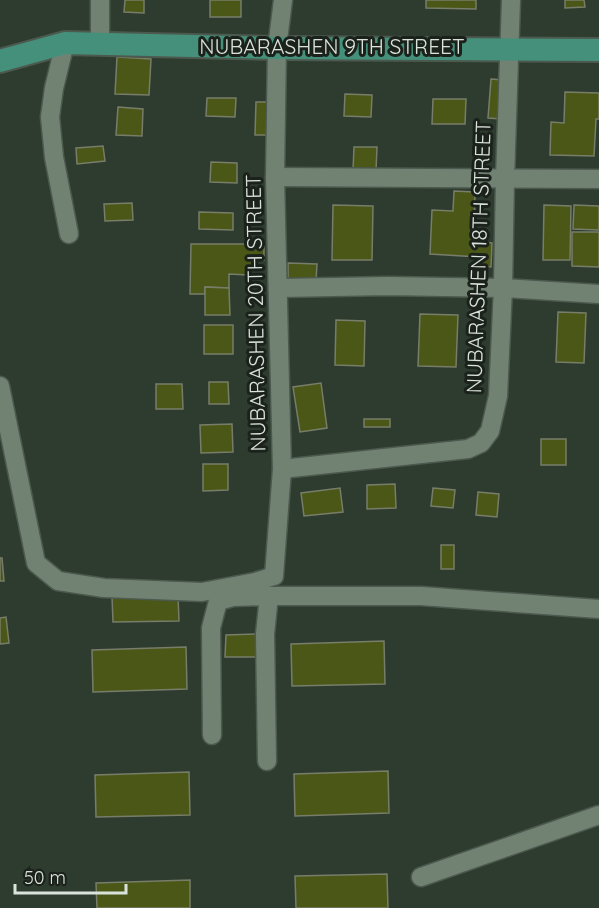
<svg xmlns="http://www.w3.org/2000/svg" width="599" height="908" font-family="Quicksand,sans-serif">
<rect width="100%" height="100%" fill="#2e3c2f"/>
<g fill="#4b5717" stroke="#777d69" stroke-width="1.5">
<path d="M125 0H144V13L124 12Z"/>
<rect x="210" y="0" width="31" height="17"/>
<path d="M426 0H476V9L426 8Z"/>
<path d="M565 0H584L585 7 565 8Z"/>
<path d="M117 57 151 59 149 95 115 94Z"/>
<path d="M491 79 503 80 501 119 488 118Z"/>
<path d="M565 92 599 93V119H596L594 156 550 155 551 122 564 123Z"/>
<path d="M345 94 372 95 371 117 344 116Z"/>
<path d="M207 98H236L235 117 206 116Z"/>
<path d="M433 99H466L465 124H432Z"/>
<path d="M256 102H269L268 135H255Z"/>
<path d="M118 107 143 109 142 136 116 135Z"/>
<path d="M103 146 105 161 77 164 76 148Z"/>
<path d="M354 147H377L376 171 353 170Z"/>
<path d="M211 162 237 163V183L210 182Z"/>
<path d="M454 191 475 192 474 235H481V242L492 243 491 267 484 266 479 257 430 254 432 210 453 211Z"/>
<path d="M132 203 133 220 105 221 104 204Z"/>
<path d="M333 205 373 206 372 260H332Z"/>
<path d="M544 205 571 206 570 260H543Z"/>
<path d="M574 205 599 206V230L573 229Z"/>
<path d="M199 212 233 213V230L199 229Z"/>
<path d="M572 232H599V267L572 266Z"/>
<path d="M191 244H264V260H253L248 275 229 274V288L205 287V294H190Z"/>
<path d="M288 263 317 264 316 281 288 280Z"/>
<path d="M205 287 229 288 230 315H205Z"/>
<path d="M558 312 586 313 584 363 556 362Z"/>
<path d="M420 314 458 315 456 367 418 366Z"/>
<path d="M336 320 365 321 364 366 335 365Z"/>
<rect x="204" y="325" width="29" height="29"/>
<path d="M209 382H228L229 404H209Z"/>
<path d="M321 383 327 428 300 432 293 387Z"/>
<path d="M156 384H182L183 409H156Z"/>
<rect x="364" y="419" width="26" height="8"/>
<path d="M232 424 233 452 201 453 200 425Z"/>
<rect x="541" y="439" width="25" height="26"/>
<path d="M203 464H228V490L203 491Z"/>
<path d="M395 484 396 508 367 509V485Z"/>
<path d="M340 488 343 512 304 516 301 493Z"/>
<path d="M433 488 455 490 453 508 431 506Z"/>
<path d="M478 492 499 494 497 517 476 515Z"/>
<rect x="441" y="545" width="13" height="24"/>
<path d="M0 558H2L4 581H0Z"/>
<path d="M178 595 179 621 113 622 112 597Z"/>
<path d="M6 617 9 643 0 644V618Z"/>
<path d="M258 634V657H225L226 635Z"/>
<path d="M384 641 385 684 292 686 291 644Z"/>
<path d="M186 647 187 689 93 692 92 650Z"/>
<path d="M388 771 389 813 295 816 294 774Z"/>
<path d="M189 772 190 815 96 817 95 775Z"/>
<path d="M387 874 388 908H296L295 876Z"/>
<path d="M190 880V908H97L96 883Z"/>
</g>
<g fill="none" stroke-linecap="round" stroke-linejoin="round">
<defs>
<g id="minor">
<path d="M65 43 54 88 50 117 54 157 69 234"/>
<path d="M100 44V0"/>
<path d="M275 177 599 179"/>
<path d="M278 288 388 286 503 288 599 294"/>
<path d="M0 386 36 563 58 581 104 588 202 592 255 582 274 576 282 469 275 177 277 48 283 0"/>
<path d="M282 469 468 449 481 443 490 431 498 396 503 288 505 179 511 0"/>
<path d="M212 735 211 628 218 601 233 597 269 596H421L599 609"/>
<path d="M267 761 265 634 269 596"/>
<path d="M421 877 599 815"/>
</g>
<path id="major" d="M0 61 65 43 277 48 599 50"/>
</defs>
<use href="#minor" stroke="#4c594e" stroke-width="21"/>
<use href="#major" stroke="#4c594e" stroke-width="26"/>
<use href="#minor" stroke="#718273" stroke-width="18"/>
<use href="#major" stroke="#45907b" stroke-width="22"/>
</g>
<g text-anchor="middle" stroke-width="6" stroke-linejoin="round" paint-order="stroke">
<g font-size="21" fill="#dae3db" stroke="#1b211b">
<text x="332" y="54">NUBARASHEN 9TH STREET</text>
<text transform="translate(479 257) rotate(-88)" y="7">NUBARASHEN 18TH STREET</text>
<text transform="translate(256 313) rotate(-91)" y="7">NUBARASHEN 20TH STREET</text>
</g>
</g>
<path d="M15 884v9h111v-9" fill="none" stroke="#dae3db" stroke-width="3"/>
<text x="24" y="884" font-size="18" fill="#dae3db" stroke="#1b211b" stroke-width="4.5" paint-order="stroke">50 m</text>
</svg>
